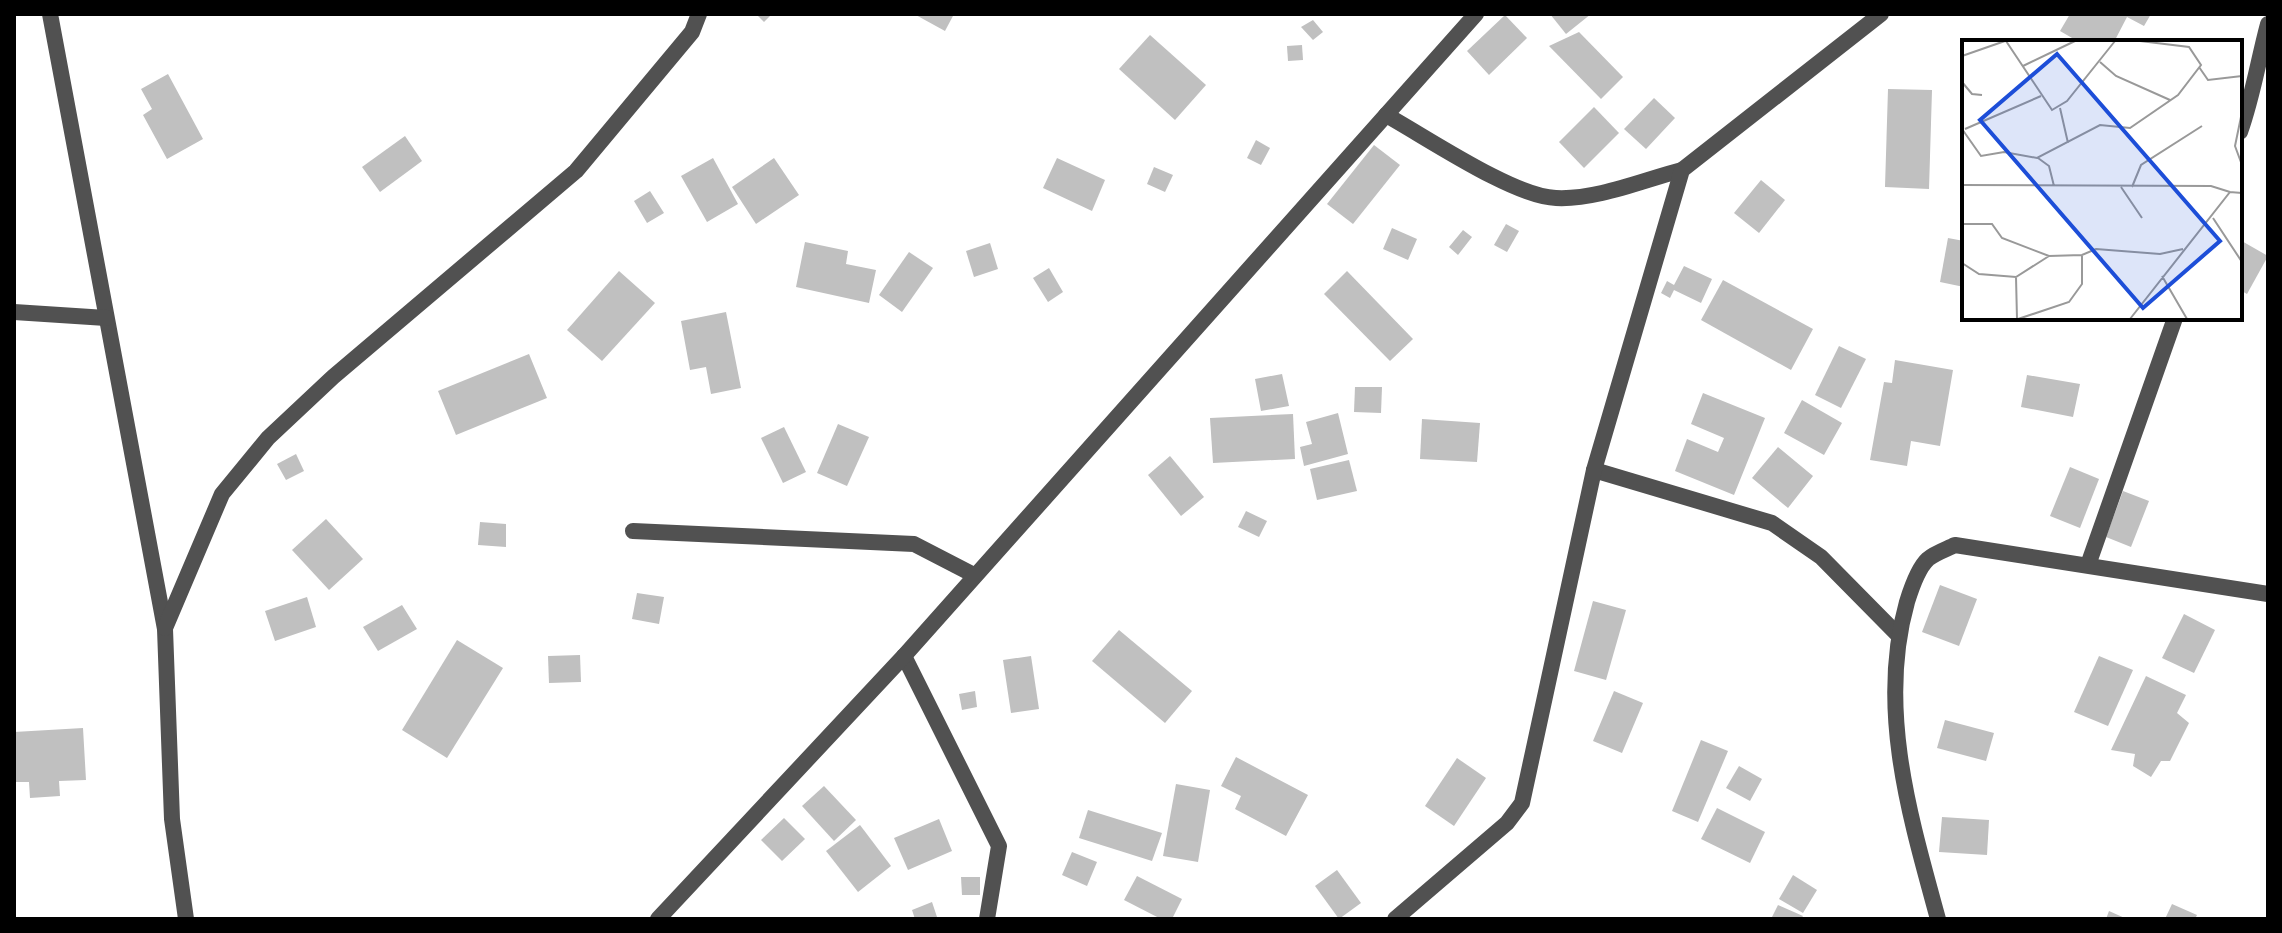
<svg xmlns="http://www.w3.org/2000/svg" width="2282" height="933" font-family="'Space Grotesk',sans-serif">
<rect width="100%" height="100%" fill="#fff"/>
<g fill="#c0c0c0">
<path d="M756 14H772L764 22Z"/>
<path d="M914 14H954L945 31Z"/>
<path d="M1550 14H1591L1566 34Z"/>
<path d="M2070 14H2151L2144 26 2127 17 2114 42H2079L2060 31Z"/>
<path d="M1505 15 1527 38 1489 75 1467 51Z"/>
<path d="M1313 20 1323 32 1313 40 1301 27Z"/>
<path d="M1579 32 1623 77 1601 99 1549 46Z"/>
<path d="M1150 35 1206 85 1175 120 1119 69Z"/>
<path d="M1302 45 1303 60 1288 61 1287 46Z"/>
<path d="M168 74 203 139 167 159 143 115 152 109 141 89Z"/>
<path d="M1888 89 1932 90 1929 189 1885 187Z"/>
<path d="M1654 98 1675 118 1646 149 1624 129Z"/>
<path d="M1594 107 1619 133 1584 168 1559 142Z"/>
<path d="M405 136 422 161 380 192 362 167Z"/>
<path d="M1256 140 1270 148 1261 165 1247 158Z"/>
<path d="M1374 145 1400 165 1353 224 1327 204Z"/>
<path d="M713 158 738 204 707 222 681 176Z"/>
<path d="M774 158 799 195 756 224 732 187Z"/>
<path d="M1057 158 1105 180 1092 211 1043 188Z"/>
<path d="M1154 167 1173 175 1165 192 1147 184Z"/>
<path d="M1761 180 1785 200 1759 233 1734 213Z"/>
<path d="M650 191 664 213 647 223 634 201Z"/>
<path d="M1506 224 1519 231 1507 252 1494 245Z"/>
<path d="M1392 228 1417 239 1408 260 1383 249Z"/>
<path d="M1463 230 1472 237 1458 255 1449 247Z"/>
<path d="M1948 238 1964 241V287L1940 282Z"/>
<path d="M2240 240 2268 256 2247 294 2240 290Z"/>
<path d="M805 242 848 251 846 264 876 270 869 303 796 287Z"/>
<path d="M990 243 998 269 974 277 966 251Z"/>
<path d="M909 252 933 268 902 312 879 295Z"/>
<path d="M1684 266 1712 279 1701 303 1674 290 1670 298 1661 293 1667 281 1674 285Z"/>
<path d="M1049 268 1063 292 1048 302 1033 278Z"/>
<path d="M619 271 655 303 602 361 567 330Z"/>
<path d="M1347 271 1413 339 1390 361 1324 294Z"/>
<path d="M1723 280 1813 329 1791 370 1701 320Z"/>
<path d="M726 312 741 388 711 394 706 367 690 370 681 321Z"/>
<path d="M1839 346 1866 359 1841 408 1815 395Z"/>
<path d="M529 354 547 398 456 435 438 391Z"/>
<path d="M1895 360 1953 370 1940 446 1911 441 1907 466 1870 460 1884 382 1892 383Z"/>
<path d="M1282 374 1289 406 1261 411 1255 379Z"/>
<path d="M2027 375 2080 384 2073 417 2021 407Z"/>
<path d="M1355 387H1382L1381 413 1354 412Z"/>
<path d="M1703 393 1765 418 1734 495 1675 471 1687 439 1718 452 1724 438 1691 424Z"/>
<path d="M1802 400 1842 423 1824 455 1784 433Z"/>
<path d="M1338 413 1348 454 1304 466 1300 447 1312 444 1306 422Z"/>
<path d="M1293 414 1295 459 1213 463 1210 418Z"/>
<path d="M1422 419 1480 423 1477 462 1420 459Z"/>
<path d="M838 424 869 437 847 486 817 473Z"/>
<path d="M784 427 806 472 783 483 761 438Z"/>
<path d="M1778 447 1813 476 1788 508 1752 478Z"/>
<path d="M296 454 304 471 286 480 277 464Z"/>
<path d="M1170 456 1204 497 1181 516 1148 475Z"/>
<path d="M1349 460 1357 491 1317 500 1310 469Z"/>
<path d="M2070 467 2099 479 2080 528 2050 516Z"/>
<path d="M2123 491 2149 501 2131 547 2106 537Z"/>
<path d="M1246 511 1267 521 1259 537 1238 527Z"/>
<path d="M326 519 363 559 329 590 292 550Z"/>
<path d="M480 522 506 524V547L478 545Z"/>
<path d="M1940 585 1977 599 1959 646 1922 632Z"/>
<path d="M637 593 664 597 659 624 632 619Z"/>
<path d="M307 597 316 627 275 641 265 611Z"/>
<path d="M1593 601 1626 610 1606 680 1574 671Z"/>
<path d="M402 605 417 629 378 651 363 627Z"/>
<path d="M2184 614 2215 630 2194 673 2162 658Z"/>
<path d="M1119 630 1192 691 1165 723 1092 661Z"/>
<path d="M457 640 503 668 447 758 402 730Z"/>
<path d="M580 655 581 682 549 683 548 656Z"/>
<path d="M1031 656 1039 709 1011 713 1003 660Z"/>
<path d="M2099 656 2133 670 2108 726 2074 712Z"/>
<path d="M2146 676 2186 695 2177 713 2189 723 2170 761H2161L2151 777 2133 766 2135 754 2111 750Z"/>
<path d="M975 691 977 707 962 710 959 694Z"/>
<path d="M1614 691 1643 703 1622 753 1593 741Z"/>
<path d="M1945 720 1994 733 1986 761 1937 748Z"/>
<path d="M83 728 86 780 59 781 60 796 30 798 29 782H14V732Z"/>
<path d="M1701 740 1728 751 1698 822 1672 811Z"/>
<path d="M1236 757 1308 795 1286 836 1235 809 1241 796 1221 786Z"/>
<path d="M1457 758 1486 778 1454 826 1425 806Z"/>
<path d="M1739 766 1762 779 1750 801 1726 788Z"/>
<path d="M1176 784 1210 790 1198 862 1163 856Z"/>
<path d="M824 786 856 820 834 841 802 806Z"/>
<path d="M1717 808 1765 832 1750 863 1701 839Z"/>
<path d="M1088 810 1162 833 1152 861 1079 838Z"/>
<path d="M1942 817 1989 820 1987 855 1939 852Z"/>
<path d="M784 818 805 839 782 861 761 840Z"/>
<path d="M939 819 952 851 908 870 894 838Z"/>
<path d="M860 825 891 866 858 892 826 851Z"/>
<path d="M1072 852 1097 862 1087 886 1062 875Z"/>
<path d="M1337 870 1361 903 1339 919 1315 886Z"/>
<path d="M1793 875 1817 890 1803 913 1779 899Z"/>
<path d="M1137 876 1182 899 1172 919H1161L1124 900Z"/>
<path d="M961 877H980V895H962Z"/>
<path d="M932 902 937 917 915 919 912 910Z"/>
<path d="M2172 904 2197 915 2195 919H2165Z"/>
<path d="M1778 905 1803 916 1801 919H1771Z"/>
<path d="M2109 911 2127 919H2106Z"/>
</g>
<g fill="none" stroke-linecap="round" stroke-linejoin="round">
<g stroke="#515151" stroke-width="16">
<path d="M50 14 165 629 172 819 186 919"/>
<path d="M1386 115C1426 137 1514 197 1556 198 1597 200 1643 180 1682 170"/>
<path d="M2240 132C2253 96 2258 61 2268 24"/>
<path d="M14 312 106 318"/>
<path d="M1594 470 1772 523 1821 557 1898 635"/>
<path d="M633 531 914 544 974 575"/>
<path d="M2088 565 2175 318"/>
<path d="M165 628 222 494 268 438 333 377 576 171 692 32 699 14"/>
<path d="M904 656 999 846 987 919"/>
<path d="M658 919 904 656 1476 14"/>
<path d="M1395 919 1507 823 1522 803 1594 470 1682 170 1881 14"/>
<path d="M1938 919C1910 817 1877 708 1907 602 1911 589 1918 568 1928 559 1935 553 1947 549 1955 545L2268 594"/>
</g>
</g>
<g transform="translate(1962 40)">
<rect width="280" height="280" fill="#fff"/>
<path fill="none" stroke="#999" stroke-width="2" d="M44 1 90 70 105 61 153 1M0 16 43 1M138 22 154 36 208 60M61 26 113 1M237 27 246 40 280 36M0 42 10 54 20 55M98 68 106 103M280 72 273 106 280 125M0 89 19 116 42 112 75 118 138 85 168 88 216 55 239 25 227 7 178 1M3 89 79 56M76 118 87 126 92 146M0 145 249 146 268 152M159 147 180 178M170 147 179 125 240 86M251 178 280 222M0 184H30L40 198 87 216 120 215 134 209 198 214 221 209M0 223 17 234 54 237 87 216M200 236 225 279M54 237 55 279M56 279 107 262 120 244V215M168 279 268 152 280 153"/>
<path fill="#1d4ed8" fill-opacity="0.15" stroke="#1d4ed8" stroke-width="4" d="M95 14 258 201 181 268 18 80Z"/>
<rect width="280" height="280" fill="none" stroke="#000" stroke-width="4"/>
</g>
<rect width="2282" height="933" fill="none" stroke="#000000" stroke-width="32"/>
</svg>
